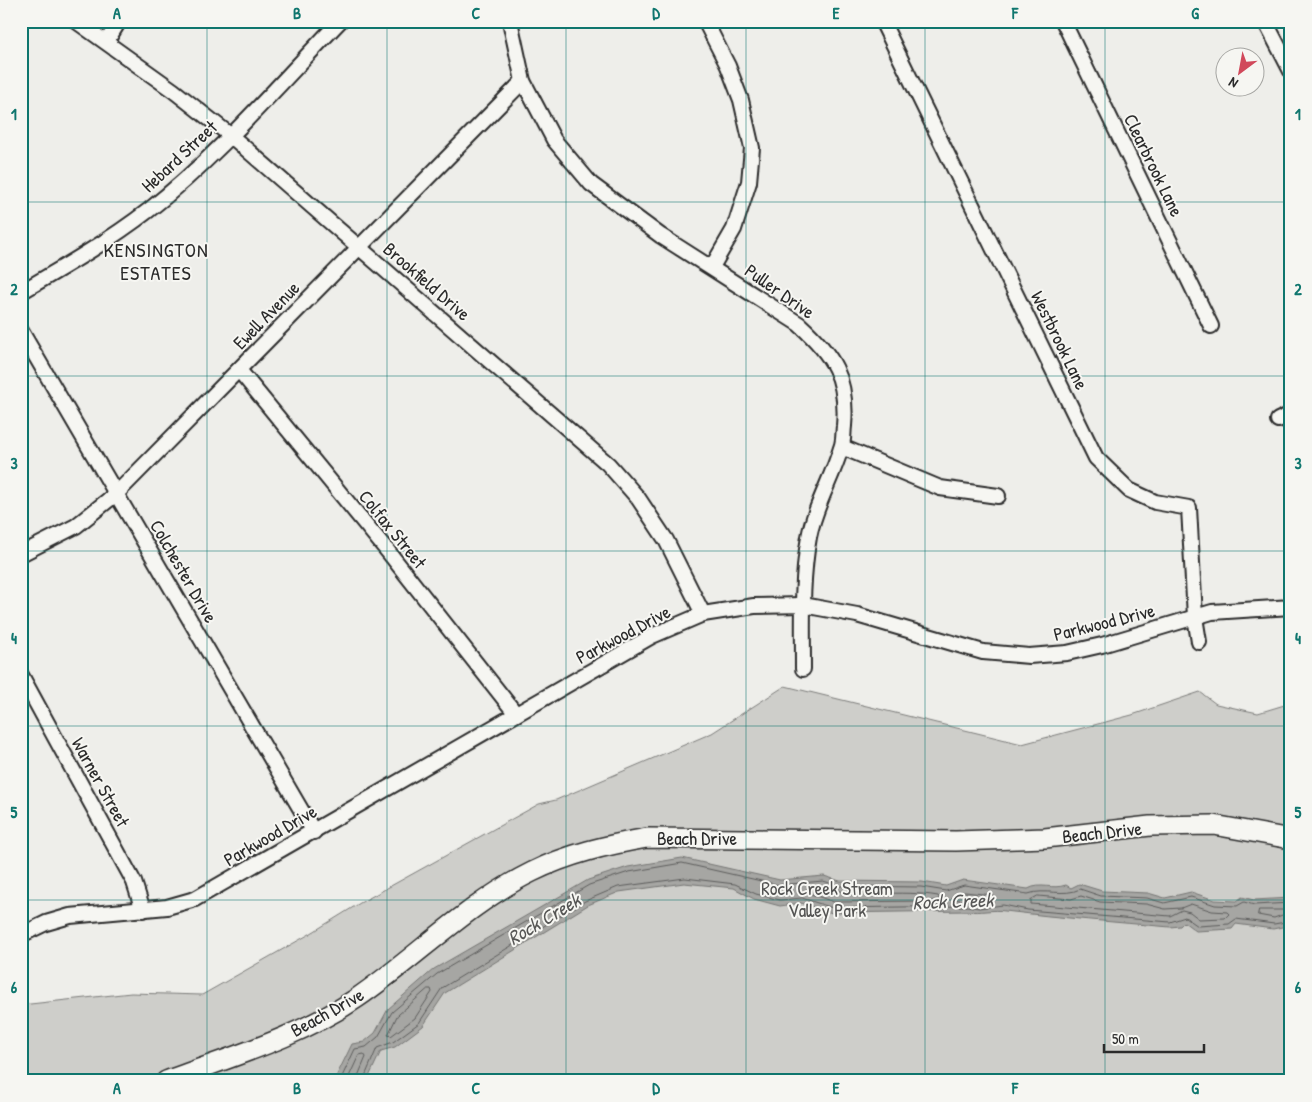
<svg xmlns="http://www.w3.org/2000/svg" width="1312" height="1102" font-family="'Patrick Hand',sans-serif">
<rect width="100%" height="100%" fill="#eeeeea"/>
<filter id="ink" filterUnits="userSpaceOnUse"><feTurbulence type="fractalNoise" baseFrequency=".02" numOctaves="2"/><feDisplacementMap in="SourceGraphic" scale="10" xChannelSelector="R" yChannelSelector="G"/><feConvolveMatrix kernelMatrix="1 2 1 2 8 2 1 2 1" color-interpolation-filters="sRGB"/></filter>
<g filter="url(#ink)">
<path fill="#cececa" stroke="#7c7c7a" d="M785 686 1022 744 1132 715 1200 692 1216 704 1258 713 1291 703V1081H21V1005L131 993 202 995 308 935 360 903 539 804 556 800 712 733Z"/>
<path fill="#a6a6a3" stroke="#757573" d="M682 858 780 880 824 876 840 881 922 882 946 886 963 880 1028 889C1041 882 1052 890 1066 885L1071 888 1079 884 1102 891 1148 893 1165 898 1191 892 1215 900 1237 901 1242 897 1254 900 1291 898V925L1273 929 1236 924 1232 929 1196 931 1184 922 1180 926 1170 927C1115 922 1060 918 1005 911 992 909 980 913 967 911L832 913 801 903 780 906 754 899 734 888 684 883 619 892 588 905 445 993 423 1026 395 1047 381 1051 367 1081H334L352 1044 364 1042 375 1033 388 1009 434 969 588 880 628 867Z"/>
<g fill="none" stroke-linecap="round" stroke-linejoin="round">
<g stroke="#5c5c5b" stroke-width="1">
<path d="M823 887C859 899 900 889 938 896L940 899 932 901 834 902 805 892 807 889Z"/>
<path d="M965 892 992 895 994 898 979 902 952 899 953 896Z"/>
<path d="M1038 896 1071 899 1081 896 1100 902 1146 904 1165 909 1181 908 1191 904 1212 911 1227 912 1229 914 1225 918 1199 919 1190 912 1182 910 1170 916 1031 904V900Z"/>
<path d="M1259 910H1285L1288 913 1274 918 1258 915Z"/>
<path d="M428 989H431L432 992 415 1018 391 1036 388 1035 397 1016Z"/>
<path d="M340 1081 355 1049 366 1047 378 1037 392 1012 437 974 589 885 629 872 682 863 779 885 823 881 840 886 921 887 946 891 964 885 1028 894C1045 888 1064 897 1080 889L1101 896 1147 898 1164 903 1191 897 1215 905 1237 906 1244 902 1254 905 1291 903"/>
<path d="M347 1081 359 1055 364 1054 366 1057 356 1081"/>
<path d="M363 1081 377 1048 393 1042 419 1023 442 988 585 901 618 887 685 878 735 884 756 894 780 900 802 898 833 908 967 906 979 908 1003 905 1028 910 1170 922 1185 917 1198 926 1229 924 1236 919 1274 924 1291 921"/>
</g>
<defs>
<g id="street">
<path d="M76 21 174 91 230 135 608 464 638 498 666 540 703 614"/>
<path d="M510 21 523 81 554 140 591 184 661 236 799 324C833 355 848 378 844 426 843 433 844 441 841 448 832 479 815 505 809 537 801 581 803 625 803 669"/>
<path d="M705 21 728 66 741 100 752 148 749 182 734 229 712 267"/>
<path d="M882 21 1096 458 1129 490 1155 502 1189 508 1195 617 1199 642"/>
<path d="M1063 21 1211 326"/>
<path d="M1265 21 1291 71"/>
<path d="M107 41 119 21"/>
<path d="M21 292C64 267 109 241 149 210 219 155 278 85 340 21"/>
<path d="M21 331 314 832"/>
<path d="M239 370 390 554 516 714"/>
<path d="M1278 420 1291 414"/>
<path d="M842 447 940 488 998 496"/>
<path d="M21 554 76 526 117 493 523 81"/>
<path d="M21 675 134 882 143 910"/>
<path d="M21 935 46 923 70 916 167 907 195 899 652 636 703 614 754 606 803 605 857 615 983 652 1029 656 1067 653 1102 645 1212 612 1291 607"/>
</g>
<path id="secondary" d="M166 1081C230 1057 300 1037 357 998 416 958 467 904 532 872 568 854 607 845 647 838L956 841 1045 838 1150 826 1214 825 1291 839"/>
</defs>
<use href="#street" stroke="#2b2b2b" stroke-width="18"/>
<use href="#secondary" stroke="#2b2b2b" stroke-width="22"/>
<use href="#street" stroke="#f6f6f2" stroke-width="14"/>
<use href="#secondary" stroke="#f6f6f2" stroke-width="19"/>
</g>
</g>
<path fill="none" stroke="#0f766e" stroke-width="1" stroke-opacity="0.55" d="M207 21V1081M387 21V1081M566 21V1081M746 21V1081M925 21V1081M1105 21V1081M21 202H1291M21 376H1291M21 551H1291M21 726H1291M21 900H1291"/>
<g text-anchor="middle" stroke-width="4" stroke-linejoin="round" paint-order="stroke">
<g font-size="19" fill="#2b2b2b" stroke="#f6f6f2">
<text transform="translate(179 156) rotate(-43)" y="7">Hebard Street</text>
<text transform="translate(1154 165) rotate(64)" y="7">Clearbrook Lane</text>
<text transform="translate(427 281) rotate(41)" y="7">Brookfield Drive</text>
<text transform="translate(780 291) rotate(35)" y="7">Puller Drive</text>
<text transform="translate(266 315) rotate(-46)" y="7">Ewell Avenue</text>
<text transform="translate(1060 340) rotate(64)" y="7">Westbrook Lane</text>
<text transform="translate(393 529) rotate(51)" y="7">Colfax Street</text>
<text transform="translate(184 571) rotate(60)" y="7">Colchester Drive</text>
<text transform="translate(1104 622) rotate(-14)" y="7">Parkwood Drive</text>
<text transform="translate(623 634) rotate(-28)" y="7">Parkwood Drive</text>
<text transform="translate(101 782) rotate(61)" y="7">Warner Street</text>
<text transform="translate(1102 832) rotate(-6)" y="7">Beach Drive</text>
<text transform="translate(270 835) rotate(-30)" y="7">Parkwood Drive</text>
<text x="697" y="845">Beach Drive</text>
<text transform="translate(327 1012) rotate(-29)" y="7">Beach Drive</text>
</g>
<g font-size="19" fill="#545453" stroke="#f6f6f2">
<text x="827" y="895">Rock Creek Stream<tspan x="827" dy="22">Valley Park</tspan></text>
</g>
<g font-size="20" letter-spacing="1" fill="#2b2b2b" stroke="#f6f6f2">
<text x="156" y="257">KENSINGTON<tspan x="156" dy="23">ESTATES</tspan></text>
</g>
<g font-size="20" font-style="italic" fill="#565655" stroke="#f6f6f2">
<text transform="translate(953 901) rotate(-2)" y="7">Rock Creek</text>
<text transform="translate(544 919) rotate(-31)" y="7">Rock Creek</text>
</g>
</g>
<rect width="1312" height="1102" fill="none" stroke="#f6f6f2" stroke-width="55"/>
<g transform="translate(1240 72) rotate(212)"><circle r="24" fill="#f6f6f2" stroke="#a5a5a2"/>
<path d="M0-4L9 19L0 12L-9 19Z" fill="#d1495b"/>
<text y="-8" font-size="14" font-weight="bold" text-anchor="middle" fill="#2b2b2b">N</text>
</g>
<path d="M1104 1044v8h100v-8" fill="none" stroke="#2b2b2b" stroke-width="2.5"/>
<text x="1112" y="1044" font-size="15" fill="#2b2b2b" stroke="#f6f6f2" stroke-width="4" paint-order="stroke">50 m</text>
<rect x="28" y="28" width="1256" height="1046" fill="none" stroke="#0f766e" stroke-width="2"/>
<g font-size="16" text-anchor="middle" font-weight="bold" fill="#0f766e">
<text x="117" y="19">A</text>
<text x="297" y="19">B</text>
<text x="476" y="19">C</text>
<text x="656" y="19">D</text>
<text x="836" y="19">E</text>
<text x="1015" y="19">F</text>
<text x="1195" y="19">G</text>
<text x="14" y="120">1</text>
<text x="1298" y="120">1</text>
<text x="14" y="295">2</text>
<text x="1298" y="295">2</text>
<text x="14" y="469">3</text>
<text x="1298" y="469">3</text>
<text x="14" y="644">4</text>
<text x="1298" y="644">4</text>
<text x="14" y="818">5</text>
<text x="1298" y="818">5</text>
<text x="14" y="993">6</text>
<text x="1298" y="993">6</text>
<text x="117" y="1094">A</text>
<text x="297" y="1094">B</text>
<text x="476" y="1094">C</text>
<text x="656" y="1094">D</text>
<text x="836" y="1094">E</text>
<text x="1015" y="1094">F</text>
<text x="1195" y="1094">G</text>
</g>
</svg>
